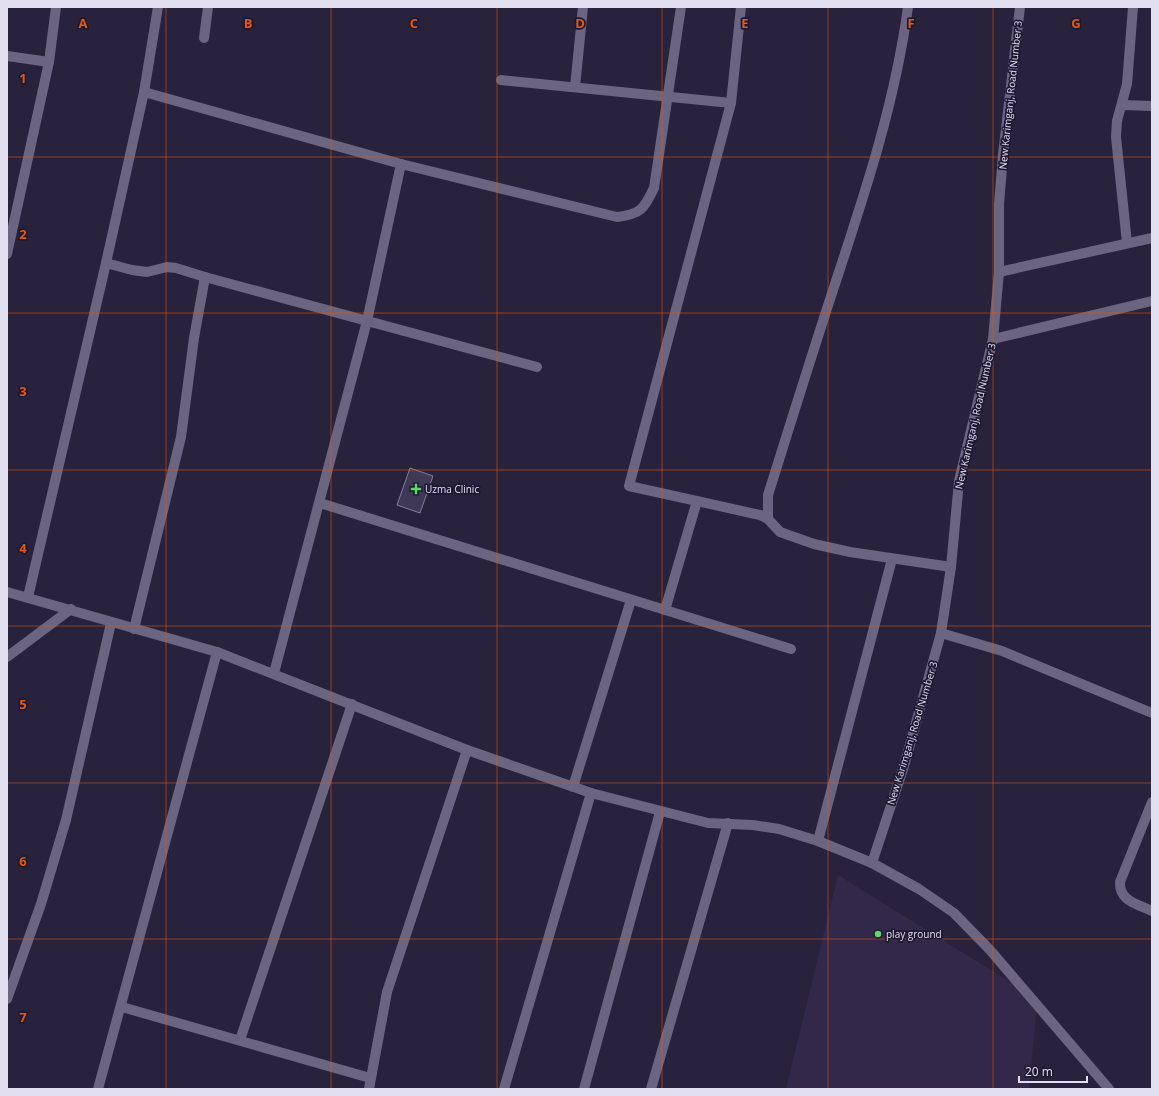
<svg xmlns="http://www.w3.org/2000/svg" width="1159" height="1096" font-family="'Open Sans',sans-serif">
<rect width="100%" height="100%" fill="#29223d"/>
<path fill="#32294a" d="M838 875 1026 992 1037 1005 1029 1089H786Z"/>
<path fill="#3f3956" stroke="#847d9e" d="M410 468 433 476 420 513 397 505Z"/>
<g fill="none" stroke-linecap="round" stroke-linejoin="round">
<g stroke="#6b6581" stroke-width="10">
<path d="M741 7 731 103 629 486 760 515 768 519"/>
<path d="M908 7C895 103 865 193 835 284 812 354 790 425 768 495V519L780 532 814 544 850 552 951 567"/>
<path d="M204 38 208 7"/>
<path d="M7 56 49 62"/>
<path d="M501 80 731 103"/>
<path d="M575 87 583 7"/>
<path d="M144 92 401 164 617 217C641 214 644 209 654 188L681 7"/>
<path d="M1122 105 1152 106"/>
<path d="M1127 243 1116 137 1117 121 1127 84 1133 7"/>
<path d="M7 254 49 62 56 7"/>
<path d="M106 263 132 270 147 272 167 267 176 268 205 277 537 367"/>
<path d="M999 272 1152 238"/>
<path d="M993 339 1152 301"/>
<path d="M320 503 791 649"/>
<path d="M7 592 217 652 467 750 591 793 708 823 753 825 779 829 818 841 872 863 919 889 954 913 990 950 1109 1089"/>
<path d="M28 597 106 263 144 92 158 7"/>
<path d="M665 610 697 501"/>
<path d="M134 629 181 437 194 338 205 277"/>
<path d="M941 633 1002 651 1152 713"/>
<path d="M7 657 71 609"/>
<path d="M274 673 367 321 401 164"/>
<path d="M573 787 631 600"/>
<path d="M1152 802 1120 882C1119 901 1137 904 1152 911"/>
<path d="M818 841 892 559"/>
<path d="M872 863 904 766 941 633 951 567 959 481 993 339 999 272V204L1003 155 1020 7"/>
<path d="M7 999 41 904 66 820 111 623"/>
<path d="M122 1007 370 1078"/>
<path d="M240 1040 352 704"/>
<path d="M98 1089 217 652"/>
<path d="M369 1089 387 992 467 750"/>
<path d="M504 1089 591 793"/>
<path d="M584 1089 660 812"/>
<path d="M651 1089 728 823"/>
</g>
</g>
<path fill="none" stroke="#e8590c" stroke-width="1" stroke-opacity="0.55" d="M166 7V1089M331 7V1089M497 7V1089M662 7V1089M828 7V1089M993 7V1089M7 157H1152M7 313H1152M7 470H1152M7 626H1152M7 783H1152M7 939H1152"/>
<g fill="#62d469" stroke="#1f1832" stroke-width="1.5">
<path d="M414 483h4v4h4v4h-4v4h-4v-4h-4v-4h4z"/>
<circle cx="878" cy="934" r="4"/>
</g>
<g text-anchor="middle" stroke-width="3.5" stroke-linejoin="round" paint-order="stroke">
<g font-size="10" fill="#e2dff1" stroke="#1f1832">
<text transform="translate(1010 95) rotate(-84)" y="4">New Karimganj, Road Number 3</text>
<text transform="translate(975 416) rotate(-77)" y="4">New Karimganj, Road Number 3</text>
<text transform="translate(912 733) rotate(-73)" y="4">New Karimganj, Road Number 3</text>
</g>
<g font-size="10" fill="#e2dff1" stroke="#1f1832" text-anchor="start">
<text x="425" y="493">Uzma Clinic</text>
<text x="886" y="938">play ground</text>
</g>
</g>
<g font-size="13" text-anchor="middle" font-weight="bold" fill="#e8590c" stroke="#1f1832" stroke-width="3.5" stroke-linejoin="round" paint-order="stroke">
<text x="83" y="28">A</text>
<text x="248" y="28">B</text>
<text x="414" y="28">C</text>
<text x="580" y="28">D</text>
<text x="745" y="28">E</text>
<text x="911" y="28">F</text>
<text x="1076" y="28">G</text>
<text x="23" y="83">1</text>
<text x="23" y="239">2</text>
<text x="23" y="396">3</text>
<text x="23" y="553">4</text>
<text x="23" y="709">5</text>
<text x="23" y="866">6</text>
<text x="23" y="1022">7</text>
</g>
<rect width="1159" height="1096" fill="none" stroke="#e2dff1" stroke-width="16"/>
<path d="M1019 1076v6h68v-6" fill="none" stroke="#e2dff1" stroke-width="2"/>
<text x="1025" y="1076" font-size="12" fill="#e2dff1" stroke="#1f1832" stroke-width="3" paint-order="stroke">20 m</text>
</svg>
